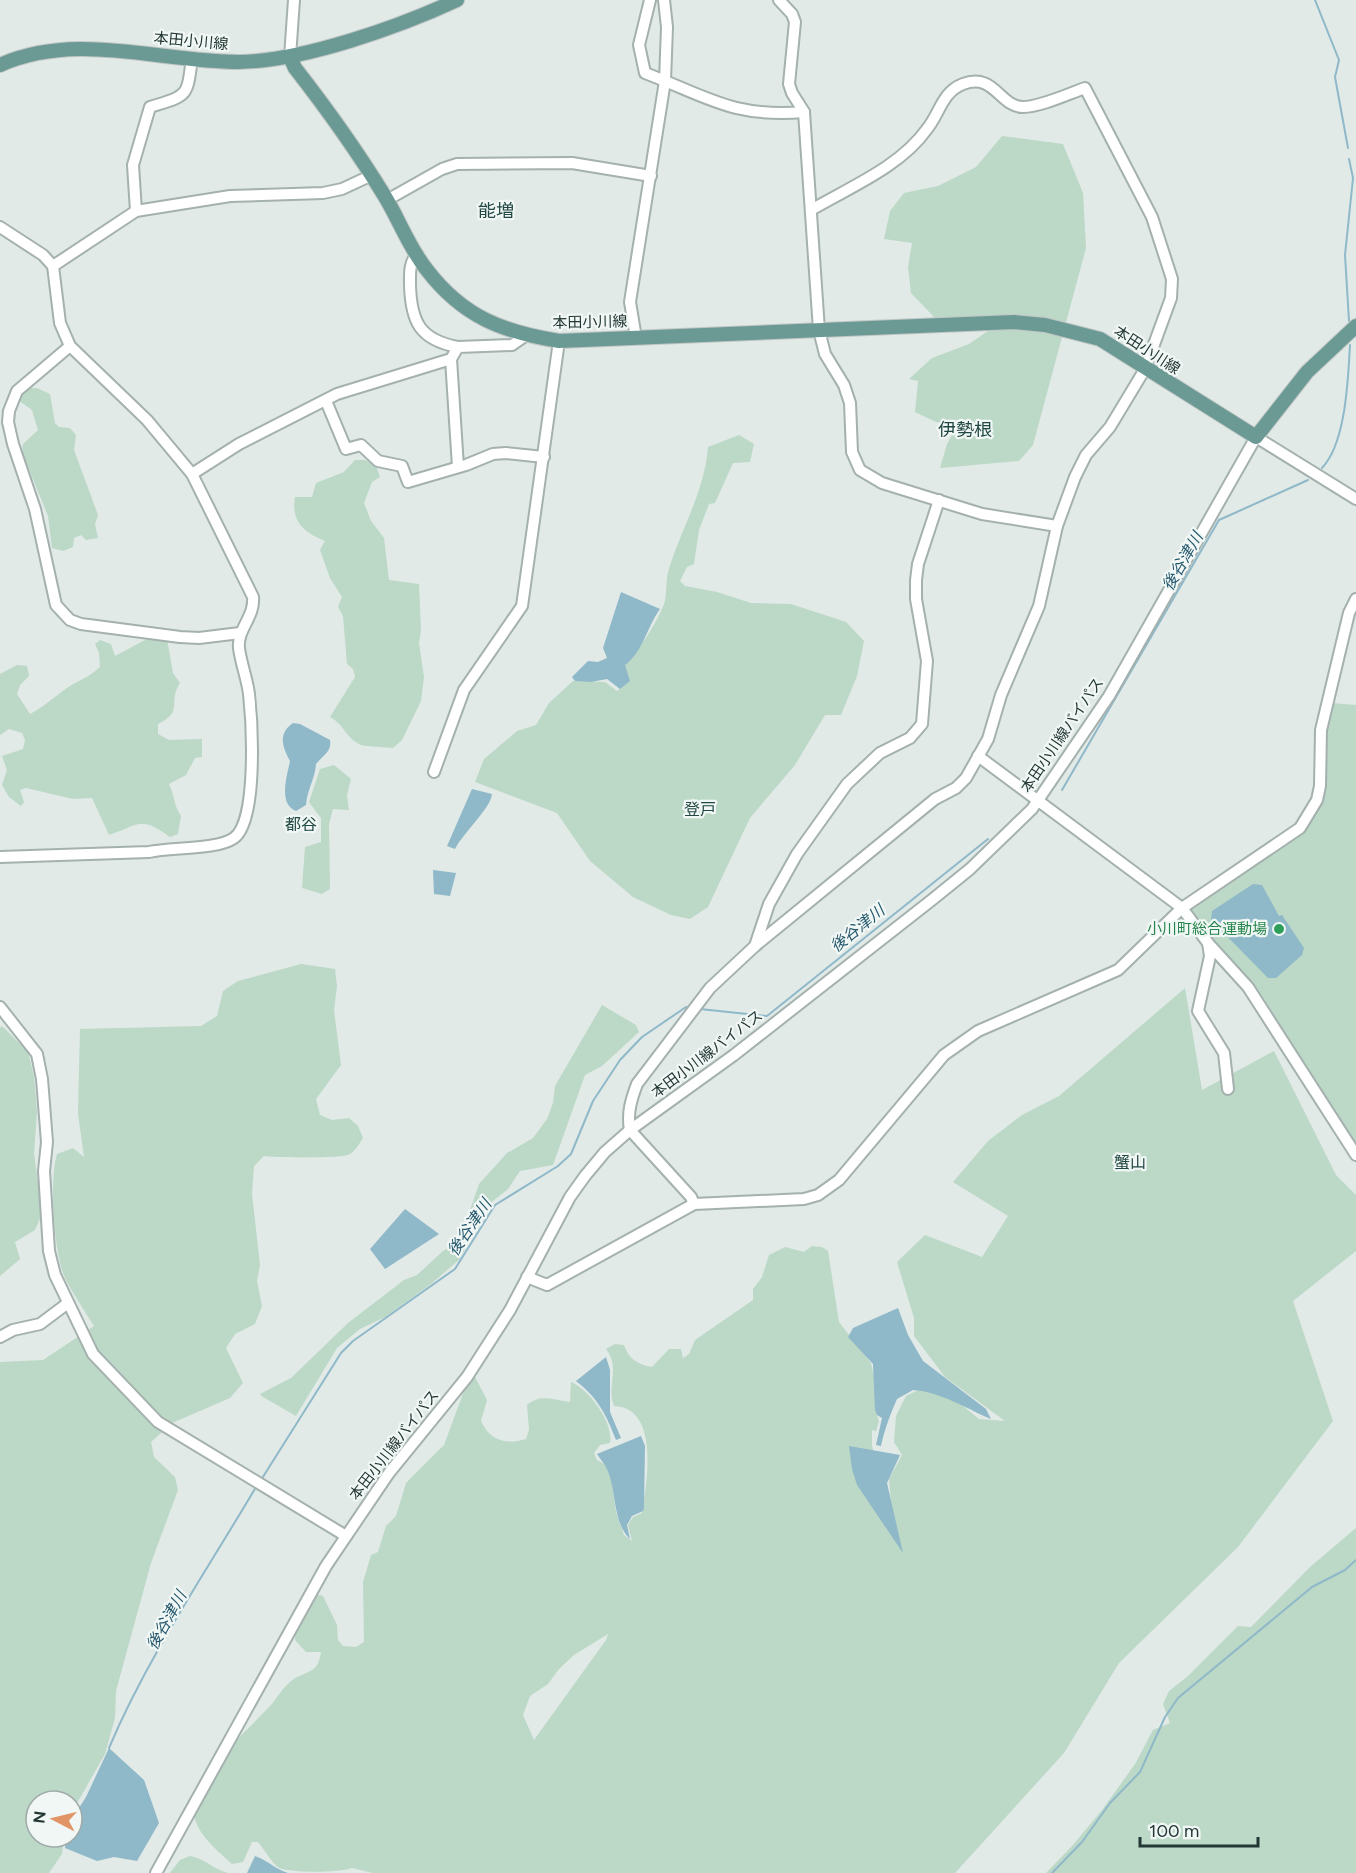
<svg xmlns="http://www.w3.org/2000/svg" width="1356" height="1873" font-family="Figtree,'Noto Sans JP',sans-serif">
<rect width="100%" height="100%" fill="#e1eae7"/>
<g fill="#bcd8c7" fill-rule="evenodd">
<path d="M1002 136 1063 144 1083 193 1086 248 1033 445 1019 461 940 468 947 444 958 424 936 422 915 412 918 381 909 379 932 358 969 344 988 331 985 318H935L911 293 908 267 912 243 884 239 890 211 904 193 938 186 976 167Z"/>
<path d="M29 388H37L50 394 55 423 59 427 70 428 76 435 74 450 98 515 95 524 98 538 86 540 81 535 74 538 73 547 63 551 52 548 48 516 22 452 23 444 38 430 32 410 18 400Z"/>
<path d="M739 435 754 444 750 462 733 463 715 503 709 504 699 530 694 564 687 567 680 581 685 586 717 592 751 603 791 604 846 622 864 641 857 676 841 715H825L795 765 750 818 708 907 690 919 671 915 633 897 590 861 557 813 475 782 484 759 517 731 536 725 549 703 573 681 605 682 617 691 630 681 624 665C637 654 655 625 662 609 668 598 665 584 668 572 681 528 704 494 708 447Z"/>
<path d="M355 460H365L376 466 380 477 372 482 364 503 371 521 384 538 389 580 419 584 421 630 419 643 424 677 421 701 402 740 393 748C385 747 364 747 359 744 346 738 343 723 330 717L355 677 353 669 347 664 343 616 338 607 342 597 330 578 320 550 325 541C303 532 291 521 295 497H312L316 483 344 472Z"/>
<path d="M167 639 173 673 180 683C167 702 185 711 158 724V734L169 740 202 739V757L195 758 186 775 169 784C175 796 173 804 181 816L178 834 170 837C139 815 140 825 109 835L92 798 73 799 26 788 20 790 24 802 21 806 9 797 2 785 7 770 2 756 23 749 25 740 22 733 9 729 0 735V674L17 665 27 666 29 676 20 685 17 694 30 714C46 706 59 692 75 683 85 678 91 675 100 667L99 653 95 644 100 640 111 644 115 656 145 640Z"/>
<path d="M1332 703 1356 705V1149L1187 908 1257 861 1273 854 1309 825 1322 799 1325 732Z"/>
<path d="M334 765 351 779 347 795 349 810 333 809 329 824 330 889 322 894 302 888 305 847 321 842V818L309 802 320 769Z"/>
<path d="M301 964 335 969 337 986 334 1010 341 1065 316 1099 320 1115 332 1120 349 1118 358 1126 363 1138C359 1144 355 1152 348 1155 343 1158 272 1158 264 1156L254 1166 252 1194 260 1265 257 1281 262 1306 255 1324 235 1334 226 1348 243 1383 230 1398 172 1423 151 1442 154 1457 175 1477 178 1490 151 1563 116 1691 115 1718 105 1754 72 1812V1801H36V1837H64L62 1854 49 1873H0V1362L43 1360 94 1326C84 1310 73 1294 65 1278 54 1254 49 1179 57 1154L73 1148 84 1157 78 1114 80 1029 201 1026 217 1016 223 991 238 981Z"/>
<path d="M1185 988 1202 1090 1274 1051 1336 1175 1356 1195V1251L1293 1301 1333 1421 1238 1547 1119 1663 1064 1753 955 1873H373L352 1868C338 1873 293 1873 279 1868 271 1862 264 1849 258 1842H252L243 1862 232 1864C215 1848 188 1828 194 1800 199 1772 251 1727 271 1705 277 1698 281 1690 288 1684 303 1669 318 1677 321 1652H306L295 1640 296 1629 315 1594 323 1596 337 1625 338 1640 343 1646 356 1647 364 1642 363 1582 371 1555 378 1552 386 1526 396 1516 406 1483 444 1445 468 1380 474 1375 487 1400 481 1421C490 1441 506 1445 526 1439L529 1430 527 1405C541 1393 554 1400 570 1402L571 1382C589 1389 614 1423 610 1443L600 1445 594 1453 597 1460 610 1467 616 1512 624 1535 632 1541 628 1525 633 1517 642 1513C647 1482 660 1408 614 1406 606 1386 621 1368 606 1349L615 1344 624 1345C628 1358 638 1365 652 1367L669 1349H681L683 1358 689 1354 695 1340 753 1300V1289L762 1277 769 1255 785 1247 804 1252 812 1246 822 1247 828 1251 839 1322 871 1363 875 1381V1409L879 1421 876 1431 872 1430V1446L892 1511 889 1479 902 1455 894 1442 896 1416 906 1396 928 1385 957 1401 979 1419 1005 1421 945 1377 914 1336V1318L897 1262 925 1235 982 1257 1008 1216 953 1182 988 1141 1022 1115 1059 1096ZM608 1634 606 1640 534 1740 523 1715 530 1696 548 1684 559 1669 574 1655Z"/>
<path d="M602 1005 636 1025 639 1032 602 1066 585 1075 553 1165 520 1171 508 1189 488 1205 460 1259 431 1284 385 1317 360 1329 337 1348 296 1416 263 1397 260 1394 291 1378 348 1323 404 1280 417 1275 443 1251 459 1242 479 1184 507 1153 533 1138 547 1119 553 1103 555 1086Z"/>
<path d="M2 1026 28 1052 34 1076 37 1112 34 1153 42 1214 35 1230 15 1242 20 1259 0 1276V1028Z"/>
<path d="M1356 1528V1873H1046L1073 1845 1102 1810 1135 1764 1153 1730 1170 1723 1163 1704 1169 1691 1188 1676 1238 1626 1251 1627 1310 1567Z"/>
<path d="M190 1856C204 1858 213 1869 228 1873H170L180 1860Z"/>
</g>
<g fill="#8fb8c9">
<path d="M621 592 660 609C647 627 643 652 625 665L630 681 620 689 607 679 591 682 575 681 572 677 588 661 598 662 607 658 603 648Z"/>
<path d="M293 723 300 724 330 740C332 752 323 755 316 764 315 779 307 790 306 805L296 811C278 804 287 776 290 761 283 748 277 734 293 723Z"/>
<path d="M472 789 492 794C491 808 463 833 455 849L447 846Z"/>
<path d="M433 870 456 873 450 896 434 894Z"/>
<path d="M1253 884 1262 885 1279 916 1282 915 1304 948 1302 955 1276 978H1268L1211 920 1212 911Z"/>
<path d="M405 1209 439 1234 385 1269 370 1249Z"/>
<path d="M898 1308 908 1335 923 1361 986 1409 991 1419C965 1408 941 1392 913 1390L897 1399C890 1415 885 1428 881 1446L876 1445 882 1418 877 1415 875 1410 873 1364 848 1337 853 1328Z"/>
<path d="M606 1357 610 1370V1412L621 1438 616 1440C606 1414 598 1398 576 1381Z"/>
<path d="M641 1436 645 1446 644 1508 643 1511 632 1516 627 1525 630 1539C612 1522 617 1490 607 1469 605 1464 600 1459 597 1454Z"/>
<path d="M849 1446 900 1455 887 1483 903 1553 857 1485 852 1469Z"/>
<path d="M109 1748 144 1780 159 1823 137 1861 114 1857 97 1861 65 1848 66 1837H72V1819L86 1797Z"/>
<path d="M255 1856C267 1860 275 1869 288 1873H247Z"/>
</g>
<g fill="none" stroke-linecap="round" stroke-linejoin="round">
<g stroke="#8fb8c9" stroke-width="2">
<path d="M1315 0 1339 60 1335 77 1348 148"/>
<path d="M1349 321 1345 255 1353 178 1349 159"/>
<path d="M1322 468C1346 443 1348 379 1350 345"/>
<path d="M1062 790 1219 520 1308 480"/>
<path d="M700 1009 767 1016 988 839"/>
<path d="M261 1480 341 1353 353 1341 455 1269 495 1205 558 1166 571 1154 593 1101 620 1060 642 1037 686 1007 692 1008"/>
<path d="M109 1748C148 1656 206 1572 256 1487"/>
<path d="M1052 1873 1082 1842 1110 1803 1140 1772 1165 1717 1178 1698 1312 1587 1345 1570 1356 1560"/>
</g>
<defs>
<g id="minor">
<path d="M650 0 639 45 645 73C708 97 733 118 804 112"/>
<path d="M779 0 792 14 795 22 789 84 792 93 804 112 819 330 825 354 844 385 850 403 852 452 860 470 882 483 982 514 1057 526"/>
<path d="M290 57 294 0"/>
<path d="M387 200 442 169 457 164 572 163 651 176"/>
<path d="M136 211 133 165 150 107C188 95 187 98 192 58"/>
<path d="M0 227 43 255 53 266 60 323 70 346 147 420 192 474 253 597C255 617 237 629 239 648 241 664 247 678 249 694 252 721 258 821 234 838 217 850 171 847 149 852L0 857"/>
<path d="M417 254C409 263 410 273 410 285 411 322 420 340 458 347"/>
<path d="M53 266 136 211 230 196 323 193 342 189 372 175"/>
<path d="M636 338 630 302 665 81 667 27 664 0"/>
<path d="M70 346 17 391 9 411 8 422 13 444 35 509 56 605 70 620 81 624 180 637 199 638 240 633"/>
<path d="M451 359 458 467"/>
<path d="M326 401 346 449 361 445 378 461 402 466 408 482 466 465 493 454 506 453 544 457"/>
<path d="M192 474 239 444 337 394 451 359 458 347 512 345 525 336"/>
<path d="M978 756 1182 908 1208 943 1248 987 1356 1155"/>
<path d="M434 772 464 690 522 606 559 341"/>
<path d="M1208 943 1210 956 1198 1011 1224 1053 1228 1089"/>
<path d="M755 946 769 904 797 854 847 784 880 753 910 738 922 724 927 661 916 599V580L918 564 939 500"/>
<path d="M0 1007 37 1054 42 1079 47 1142 44 1171 49 1251 55 1275 93 1354 158 1422 346 1536"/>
<path d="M694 1204 691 1197 630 1130C627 1113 631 1100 637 1084L710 988 755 946 935 799 956 788 966 778 988 739 1001 695 1039 606 1057 526 1075 477 1086 455 1110 427 1145 369 1171 298 1172 279 1152 217 1085 88C1068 94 1040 107 1023 107 1000 107 994 72 963 84 942 92 940 113 927 129 900 167 850 187 811 210"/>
<path d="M527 1277 547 1285 694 1204 804 1199 818 1195 839 1180 944 1055 978 1031 1118 970 1182 908 1300 828 1317 800 1320 786 1321 730 1349 613 1356 599"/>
<path d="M0 1337 13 1330 40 1324 68 1303"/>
<path d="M156 1873 326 1566 389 1473 467 1377 510 1310 570 1197 585 1176 605 1152 630 1130 734 1055 933 899 970 869 1032 809 1109 696 1256 437 1356 499"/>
</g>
<g id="major">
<path d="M290 57 295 68C327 109 357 151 384 195 399 219 409 248 427 270 463 317 503 332 559 341L1014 322 1045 325 1100 339 1256 437 1307 372 1356 326"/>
<path d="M0 65C77 31 159 62 239 62 303 61 399 27 457 0"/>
</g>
</defs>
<use href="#minor" stroke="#a4b1ae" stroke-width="14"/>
<use href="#major" stroke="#c1c7c6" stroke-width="16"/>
<use href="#minor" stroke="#fff" stroke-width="10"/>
<use href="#major" stroke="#6b9a94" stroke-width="14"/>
</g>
<circle fill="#2e9e5b" stroke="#f1f7f5" stroke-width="2" cx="1279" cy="929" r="6"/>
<g text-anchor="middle" stroke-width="4.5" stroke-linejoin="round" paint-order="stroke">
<g font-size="15" fill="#233835" stroke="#f1f7f5">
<text transform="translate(191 41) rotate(5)" y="5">本田小川線</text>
<text transform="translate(590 322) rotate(-1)" y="5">本田小川線</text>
<text transform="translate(1147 350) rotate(33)" y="5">本田小川線</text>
<text transform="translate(1062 735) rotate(-56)" y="5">本田小川線バイパス</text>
<text transform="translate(707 1054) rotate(-37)" y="5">本田小川線バイパス</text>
<text transform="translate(394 1445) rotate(-52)" y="5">本田小川線バイパス</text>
</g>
<g font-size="15" fill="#27864d" stroke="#f1f7f5" text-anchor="end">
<text x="1267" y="934">小川町総合運動場</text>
</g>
<g font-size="16" font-style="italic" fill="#25586d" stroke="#f1f7f5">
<text transform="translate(1182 561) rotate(-60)" y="6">後谷津川</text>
<text transform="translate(857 928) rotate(-39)" y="6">後谷津川</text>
<text transform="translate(469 1227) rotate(-56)" y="6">後谷津川</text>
<text transform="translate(166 1620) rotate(-61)" y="6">後谷津川</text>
</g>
<g font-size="16" fill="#224843" stroke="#f1f7f5">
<text x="700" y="815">登戸</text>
<text x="301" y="830">都谷</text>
<text x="1130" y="1168">蟹山</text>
</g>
<g font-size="18" fill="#224843" stroke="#f1f7f5">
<text x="496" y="217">能増</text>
<text x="965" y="436">伊勢根</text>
</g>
</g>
<g transform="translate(54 1819) rotate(277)"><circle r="28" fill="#f1f7f5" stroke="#9faba8" stroke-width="1.5"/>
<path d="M0-4.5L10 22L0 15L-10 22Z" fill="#e19567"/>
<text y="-9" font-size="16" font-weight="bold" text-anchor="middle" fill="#233835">N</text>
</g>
<path d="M1140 1837v9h118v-9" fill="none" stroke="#233835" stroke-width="3"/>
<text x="1149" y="1837" font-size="18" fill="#233835" stroke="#f1f7f5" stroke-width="4.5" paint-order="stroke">100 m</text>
</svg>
